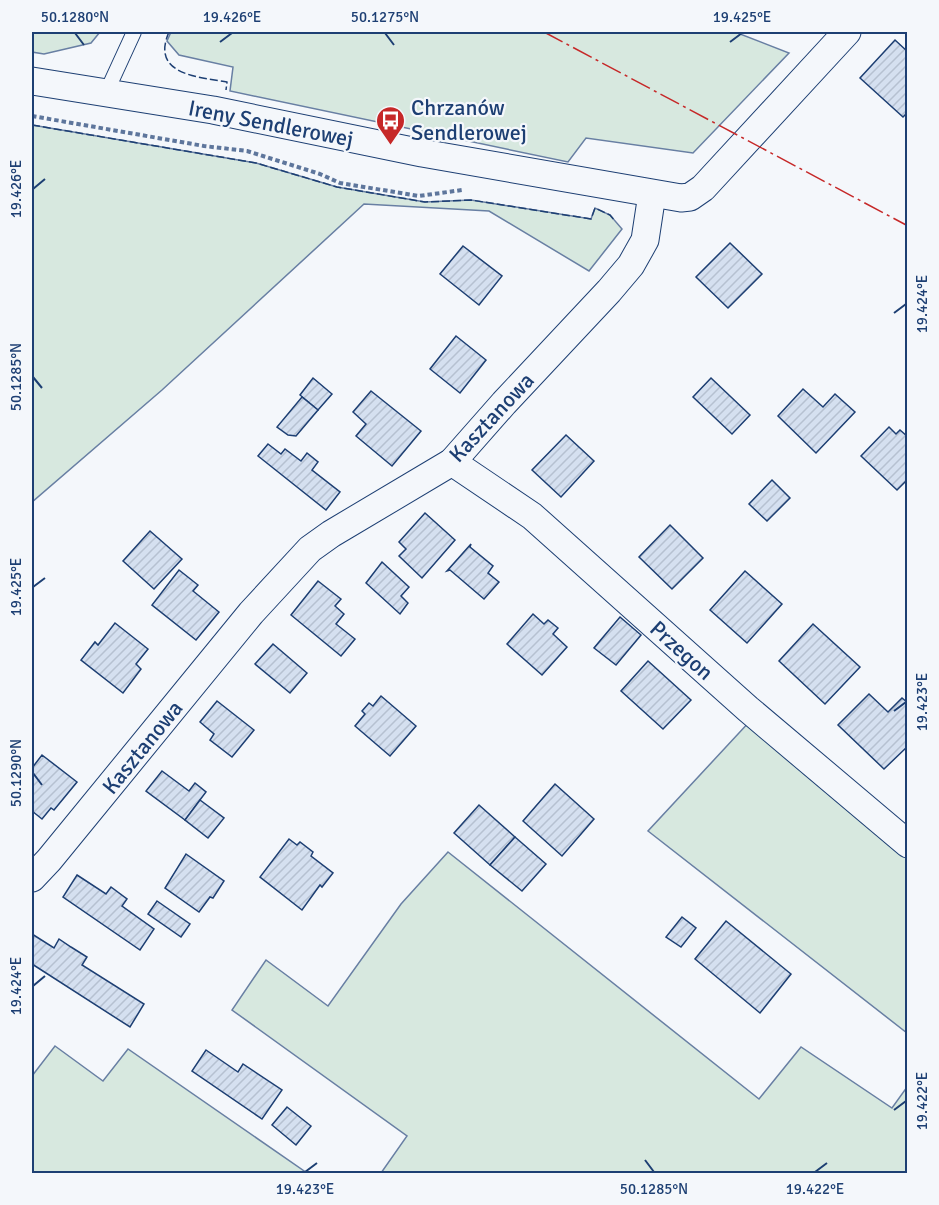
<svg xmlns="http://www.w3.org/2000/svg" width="939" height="1205" font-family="Signika,sans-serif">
<defs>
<pattern id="building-hatch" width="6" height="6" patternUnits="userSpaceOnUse" patternTransform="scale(1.5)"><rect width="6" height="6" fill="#d5e0f0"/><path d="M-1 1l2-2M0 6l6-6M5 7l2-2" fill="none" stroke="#b6c1d1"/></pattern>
</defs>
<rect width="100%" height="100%" fill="#f4f7fb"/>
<g fill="#d7e8df" stroke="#687fa3" stroke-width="1.5">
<path d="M32 32H100L91 43 44 54 32 52Z"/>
<path d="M171 32H735L789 53 693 153 586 138 568 162 230 91 233 67 179 55 167 41Z"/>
<path d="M32 125 256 163 337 187 425 202 471 200 591 219 595 208 610 215 622 229 589 271 489 211 364 204 162 390 32 502Z"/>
<path d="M751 720 907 856V1033L648 831Z"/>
<path d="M448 852 759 1099 801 1047 892 1108 907 1087V1173H381L407 1136 232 1010 266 960 328 1006 401 904Z"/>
<path d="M55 1046 103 1081 128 1049 307 1173H32V1076Z"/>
</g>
<g fill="url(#building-hatch)" stroke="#1d3f73" stroke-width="1.5">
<path d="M895 40 908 52V112L903 117 860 78Z"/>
<path d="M730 243 762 274 728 308 696 277Z"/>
<path d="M463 246 502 276 479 305 440 274Z"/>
<path d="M456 336 486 360 460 393 430 369Z"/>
<path d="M313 378 332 394 318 410 300 395Z"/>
<path d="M711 378 750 415 732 434 693 397Z"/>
<path d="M803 389 823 407 835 394 855 412 816 453 778 416Z"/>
<path d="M371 391 421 431 392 466 356 436 366 424 353 412Z"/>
<path d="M302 397 318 410 296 436 288 435 277 427Z"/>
<path d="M889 427 896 434 900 430 908 437V479L897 490 861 456Z"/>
<path d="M566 435 594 461 561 497 532 470Z"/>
<path d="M268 444 281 454 285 449 301 461 307 453 318 462 312 470 340 492 326 510 258 456Z"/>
<path d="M772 480 790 498 767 521 749 504Z"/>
<path d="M425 513 455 540 422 578 399 556 406 549 399 542Z"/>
<path d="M670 525 703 558 672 589 639 557Z"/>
<path d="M150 531 182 559 154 589 123 561Z"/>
<path d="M471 544 470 547 493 566 488 573 499 582 484 599 450 570 447 571Z"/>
<path d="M382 562 409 587 401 596 408 603 400 614 366 583Z"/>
<path d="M179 570 198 585 193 591 219 612 196 640 152 605Z"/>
<path d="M745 571 782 604 747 643 710 610Z"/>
<path d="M318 581 341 599 335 606 344 614 336 624 355 639 341 656 291 615Z"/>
<path d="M533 614 544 624 548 620 558 628 553 634 567 647 542 675 507 644Z"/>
<path d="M620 617 641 635 616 665 594 648Z"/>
<path d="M115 623 148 649 136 664 141 669 123 693 81 660 95 642 98 645Z"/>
<path d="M813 624 860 667 825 704 779 661Z"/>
<path d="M273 644 307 673 290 693 255 664Z"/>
<path d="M648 661 691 700 663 729 621 691Z"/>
<path d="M869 694 888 712 902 698 908 703V746L884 769 838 725Z"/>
<path d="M381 696 416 726 390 756 355 726 365 714 362 711 369 703 373 706Z"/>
<path d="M217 701 254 730 232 757 210 740 214 734 200 722Z"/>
<path d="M42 755 77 782 54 810 51 808 42 819 32 811V768Z"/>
<path d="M162 771 189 791 195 783 206 792 185 820 146 791Z"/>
<path d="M555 784 594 819 562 856 523 821Z"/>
<path d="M200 800 224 818 208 838 185 820Z"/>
<path d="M479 805 515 837 490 865 454 833Z"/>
<path d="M515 837 546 864 522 891 490 865Z"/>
<path d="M289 839 297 845 300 842 313 852 311 856 333 873 322 887 320 885 302 910 260 877Z"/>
<path d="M186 854 224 881 213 898 210 897 199 912 165 888Z"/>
<path d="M77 875 106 894 111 887 127 899 122 906 154 929 140 950 63 897Z"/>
<path d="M157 901 190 924 181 937 148 914Z"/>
<path d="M682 917 696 928 681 947 666 937Z"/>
<path d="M726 921 791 974 760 1013 695 959Z"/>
<path d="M32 934 54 948 59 939 71 947 87 957 82 965 144 1004 130 1027 32 964Z"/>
<path d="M206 1050 238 1072 243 1064 282 1090 262 1119 192 1071Z"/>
<path d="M287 1107 311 1126 296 1145 272 1125Z"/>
</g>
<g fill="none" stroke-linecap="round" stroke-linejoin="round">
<defs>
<path id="lane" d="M106 93 134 32"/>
<g id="street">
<path d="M32 81 213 110 422 153 681 198 690 197 703 188 847 32"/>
<path d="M452 462 532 516 748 709 908 844"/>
<path d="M32 878 49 860 251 613 310 549 331 534 452 462 504 403 609 291 631 265 645 240 652 194"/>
</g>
</defs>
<use href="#lane" stroke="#1d3f73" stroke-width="16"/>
<use href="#street" stroke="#1d3f73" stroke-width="29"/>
<path stroke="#5e769c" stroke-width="4" stroke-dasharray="4.5 3" stroke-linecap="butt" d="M32 116 204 146 247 151 320 174 340 183 419 196 462 190"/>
<use href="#lane" stroke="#f4f7fb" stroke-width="14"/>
<use href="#street" stroke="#f4f7fb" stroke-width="27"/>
<g stroke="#1d3f73" stroke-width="1.5" stroke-dasharray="8 3" stroke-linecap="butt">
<path d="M169 32C150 75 199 77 227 82L226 90"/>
<path d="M32 125 256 163 337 187 425 202 471 200 591 219 595 208 610 215 615 221"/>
</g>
<path stroke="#c62828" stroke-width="1.5" stroke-dasharray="21 4.5 3 4.5" stroke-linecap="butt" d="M544 32 908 226"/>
</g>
<path fill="none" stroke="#1d3f73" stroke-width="2" d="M75 33 84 45M385 33 394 45M220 42 232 33M730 42 742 33M33 189 45 179M894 313 906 304M33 377 42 388M33 587 45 578M894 711 906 702M33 773 42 785M33 986 45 976M894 1110 906 1101M645 1160 654 1172M305 1172 317 1163M815 1172 827 1163"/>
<defs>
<symbol id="bus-pin" viewBox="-11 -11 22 30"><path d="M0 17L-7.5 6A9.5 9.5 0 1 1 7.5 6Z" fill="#c62828" stroke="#f4f7fb"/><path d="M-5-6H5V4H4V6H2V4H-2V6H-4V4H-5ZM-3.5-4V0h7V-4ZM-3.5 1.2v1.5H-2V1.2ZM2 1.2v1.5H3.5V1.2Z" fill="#fff"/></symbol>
</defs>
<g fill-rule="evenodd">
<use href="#bus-pin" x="374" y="104" width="33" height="45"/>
</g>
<g text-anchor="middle" stroke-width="4.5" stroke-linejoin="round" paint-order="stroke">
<g font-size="22" fill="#1d3f73" stroke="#f4f7fb" text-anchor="start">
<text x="411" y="115">Chrzanów<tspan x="411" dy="25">Sendlerowej</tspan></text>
</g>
<g font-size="22" fill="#1d3f73" stroke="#f4f7fb">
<text transform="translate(271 123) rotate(11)" y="8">Ireny Sendlerowej</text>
<text transform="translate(491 417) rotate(-47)" y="8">Kasztanowa</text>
<text transform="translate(682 650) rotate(42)" y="8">Przegon</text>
<text transform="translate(142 747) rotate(-51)" y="8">Kasztanowa</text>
</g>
</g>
<rect width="939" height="1205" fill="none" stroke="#f4f7fb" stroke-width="66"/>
<rect x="33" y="33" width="873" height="1139" fill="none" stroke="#1d3f73" stroke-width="2"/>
<g font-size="15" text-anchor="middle" fill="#1d3f73">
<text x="75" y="22">50.1280°N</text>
<text x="232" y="22">19.426°E</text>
<text x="385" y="22">50.1275°N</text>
<text x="742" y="22">19.425°E</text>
<text transform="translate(16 189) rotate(-90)" y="5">19.426°E</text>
<text transform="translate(922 304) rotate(-90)" y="5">19.424°E</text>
<text transform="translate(16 377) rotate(-90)" y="5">50.1285°N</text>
<text transform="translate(16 587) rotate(-90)" y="5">19.425°E</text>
<text transform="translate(922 702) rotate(-90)" y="5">19.423°E</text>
<text transform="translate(16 773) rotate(-90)" y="5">50.1290°N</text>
<text transform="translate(16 986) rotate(-90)" y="5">19.424°E</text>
<text transform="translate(922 1101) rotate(-90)" y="5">19.422°E</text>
<text x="305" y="1194">19.423°E</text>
<text x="654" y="1194">50.1285°N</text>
<text x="815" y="1194">19.422°E</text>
</g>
</svg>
